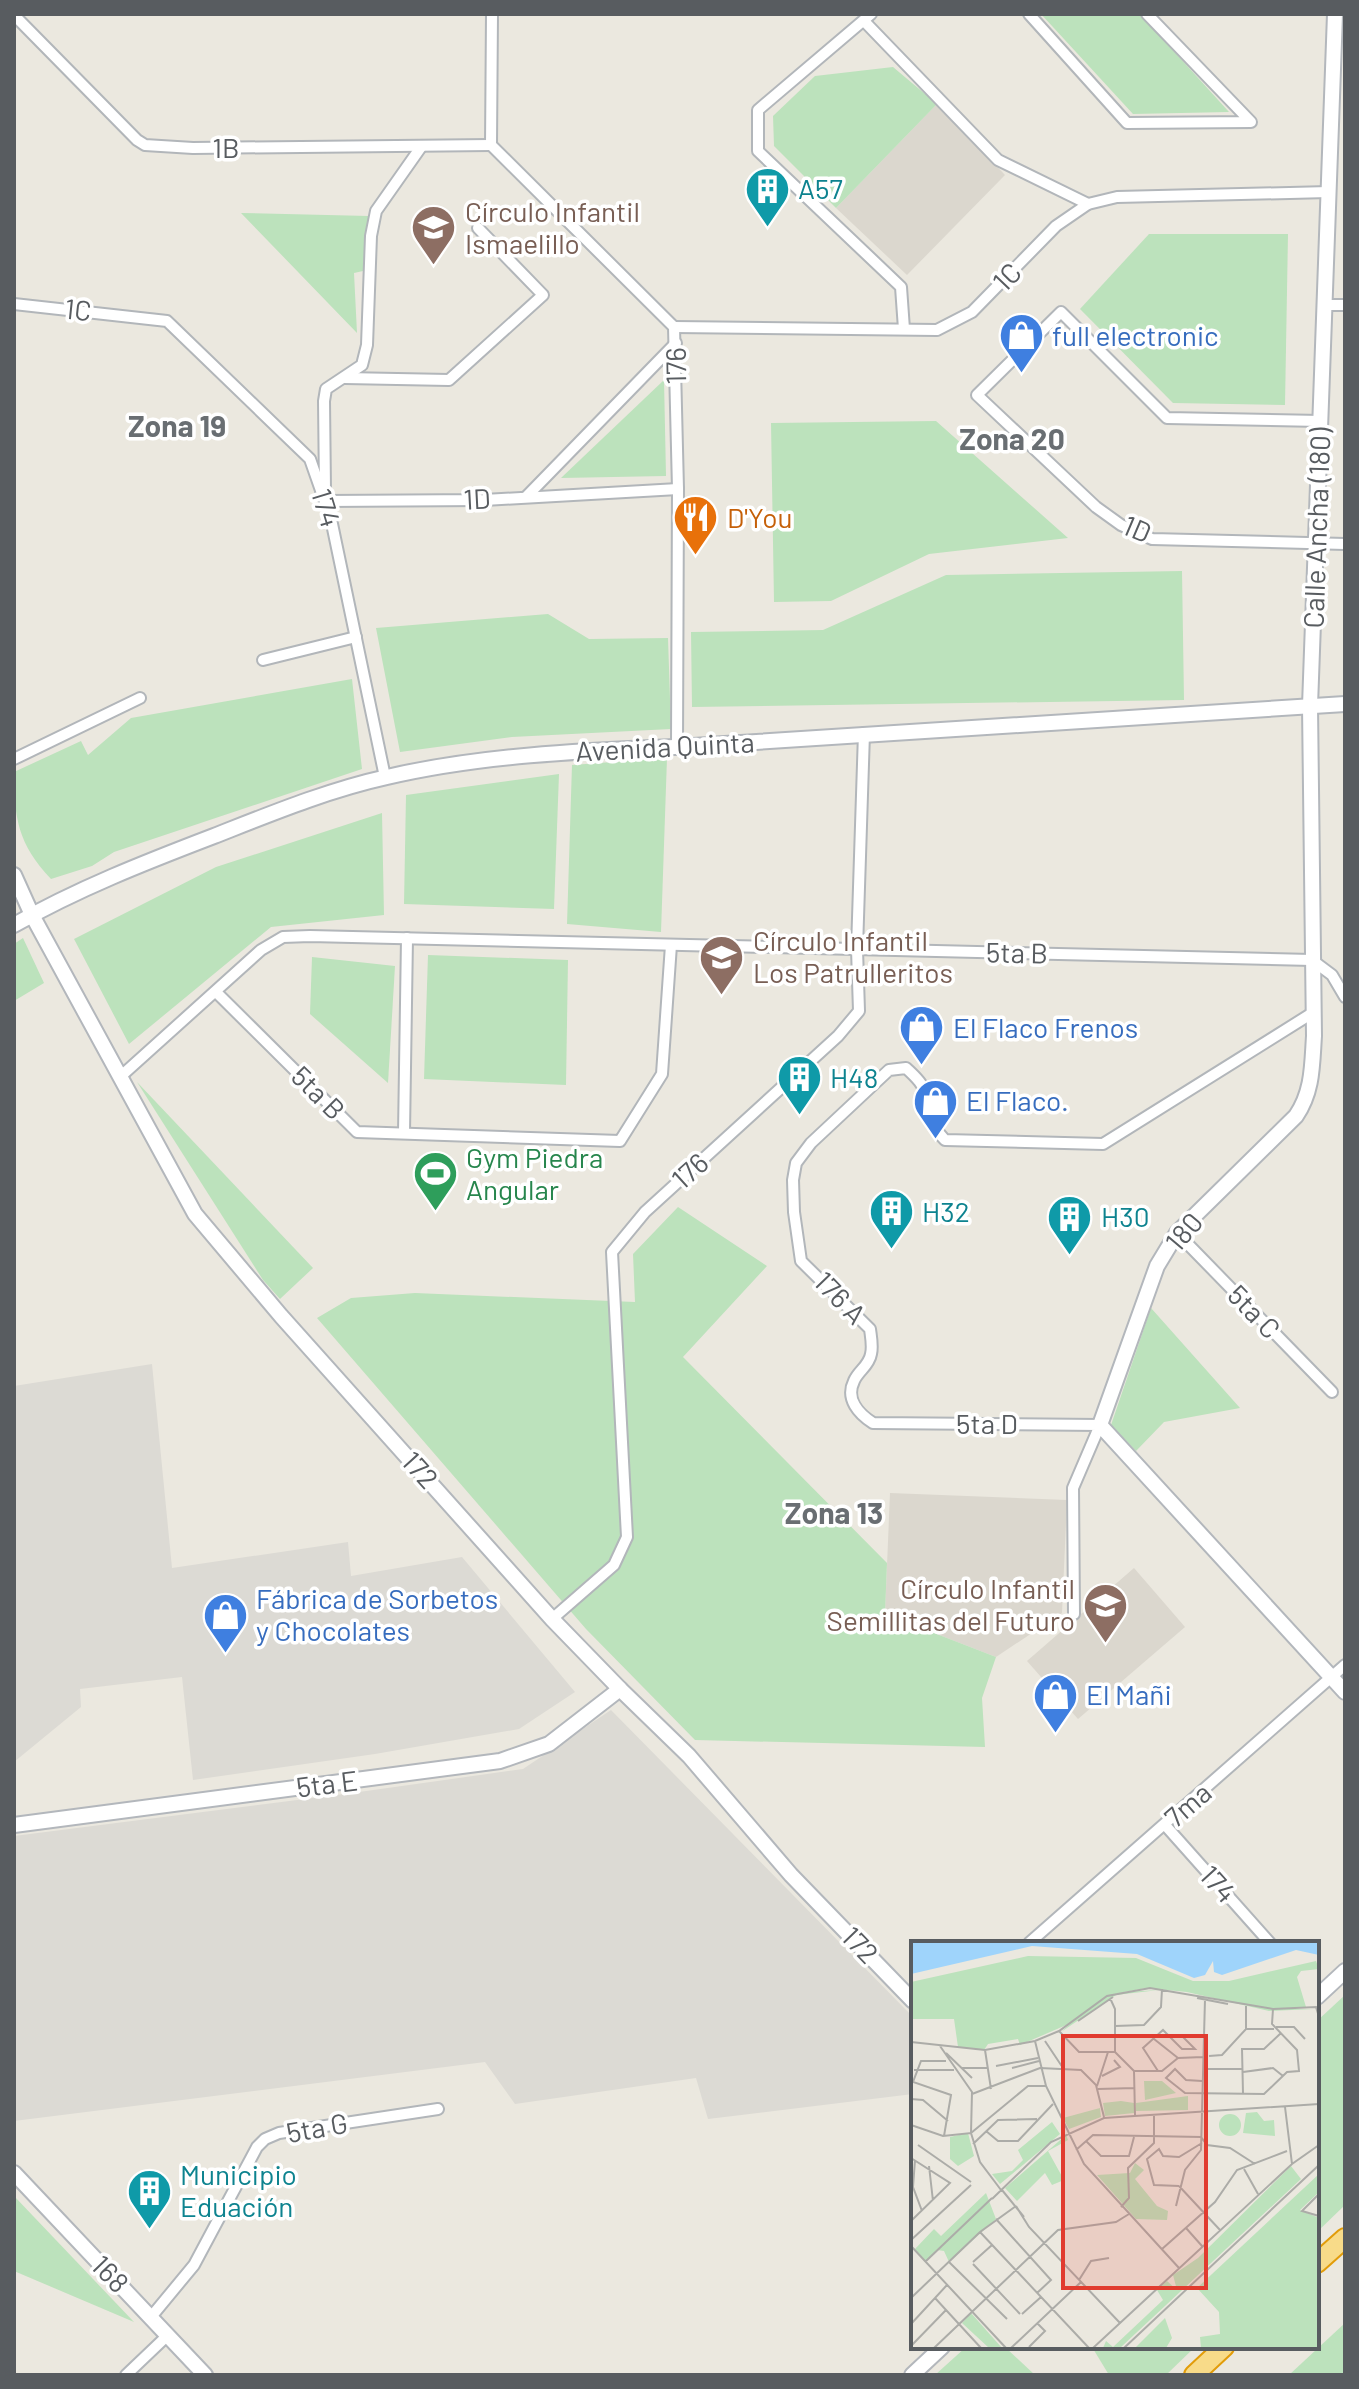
<svg xmlns="http://www.w3.org/2000/svg" width="1359" height="2389" font-family="Barlow,sans-serif">
<rect width="100%" height="100%" fill="#ebe8df"/>
<g fill="#dcdad4">
<path d="M152 1364 172 1568 348 1542 351 1576 462 1557 575 1692 519 1729 375 1754 193 1780 182 1677 80 1689 81 1707 14 1762V1386Z"/>
<path d="M611 1710 913 2017V2094L708 2119 696 2078 515 2104 485 2062 14 2121V1836L352 1793 523 1769Z"/>
</g>
<g fill="#dbd7ce">
<path d="M937 104 1005 175 907 275 836 208Z"/>
<path d="M890 1493 1067 1500 1062 1613 996 1657 885 1614Z"/>
<path d="M1134 1568 1185 1627 1078 1719 1027 1661Z"/>
</g>
<g fill="#bce2bc">
<path d="M1041 14H1140L1229 112 1133 114Z"/>
<path d="M893 67 937 104 836 208 774 146 773 116 815 76Z"/>
<path d="M241 213 369 216 363 271 354 273 357 333Z"/>
<path d="M1149 234H1288L1285 405 1173 403 1080 309Z"/>
<path d="M664 380 666 476 561 478Z"/>
<path d="M936 421 1068 538 929 554 831 601 774 602 771 423Z"/>
<path d="M1182 571 1184 700 692 707 691 632 823 630 946 575Z"/>
<path d="M548 614 589 639 668 638 671 729 512 737 400 752 376 628Z"/>
<path d="M352 679 362 769 114 852 92 866 51 879C18 844 14 818 14 772L81 741 88 755 131 718Z"/>
<path d="M667 758 661 932 567 924 572 765Z"/>
<path d="M559 774 554 909 404 904 406 795Z"/>
<path d="M382 813 384 915 271 927 129 1044 74 939 216 867Z"/>
<path d="M23 938 44 983 14 1001V944Z"/>
<path d="M428 955 568 960 566 1085 424 1079Z"/>
<path d="M312 957 395 966 388 1083 310 1014Z"/>
<path d="M137 1082 313 1268 280 1299 263 1280Z"/>
<path d="M678 1207 767 1266 683 1357 887 1563 885 1614 996 1657 982 1698 985 1747 695 1740 586 1629 317 1318 351 1298 415 1293 635 1302 633 1254Z"/>
<path d="M1151 1308 1240 1408 1164 1422 1136 1451 1111 1425Z"/>
<path d="M1345 1995V2205L1317 2232V2021Z"/>
<path d="M14 2196 134 2322 14 2271Z"/>
<path d="M1345 2323V2375H1289Z"/>
<path d="M966 2347H1005L1035 2375H935Z"/>
<path d="M1092 2347H1195L1166 2375H1109Z"/>
</g>
<g fill="none" stroke-linecap="round" stroke-linejoin="round">
<defs>
<g id="street">
<path d="M492 14 491 145 674 327 678 489 677 747"/>
<path d="M871 14 758 110V151L901 287 904 329"/>
<path d="M1029 14 1127 123 1251 122 1147 14"/>
<path d="M14 15 137 140 145 145 193 148 491 145"/>
<path d="M864 21 998 160 1088 204"/>
<path d="M14 304 167 321 310 459 331 519 385 777"/>
<path d="M1325 305H1345"/>
<path d="M674 327 937 330 972 312 1056 226 1088 204 1117 197 1329 192"/>
<path d="M345 378 449 380 543 295 478 228"/>
<path d="M1321 421 1167 418 1061 312 977 395 1096 507 1121 525 1152 539 1345 544"/>
<path d="M325 490 324 401 326 389 362 365 367 345 371 236 376 211 421 147"/>
<path d="M527 496 676 343"/>
<path d="M325 501 484 500 678 489"/>
<path d="M263 660 356 637"/>
<path d="M14 759 140 698"/>
<path d="M217 993 357 1132 620 1141 662 1074 671 945"/>
<path d="M120 1077 261 950 283 937 310 936 1312 960 1332 975 1345 997"/>
<path d="M404 1133 407 938"/>
<path d="M1177 1233 1332 1392"/>
<path d="M1074 1614 1073 1488 1100 1425 873 1423C859 1414 845 1399 854 1381 858 1371 869 1366 871 1354 873 1346 871 1337 870 1329L801 1261 794 1212 793 1180 796 1163 811 1143 889 1070 906 1068C916 1077 924 1085 929 1099 936 1117 930 1125 945 1140L1103 1144 1314 1012"/>
<path d="M552 1619 614 1565 627 1537 612 1252 645 1212 838 1036 859 1011 857 949 864 733"/>
<path d="M1165 1825 1270 1943"/>
<path d="M1029 1943 1345 1665"/>
<path d="M151 2317 194 2265 257 2147 265 2139 279 2133 438 2109"/>
<path d="M126 2375 168 2335"/>
</g>
<g id="secondary">
<path d="M1335 14 1310 706 1314 1036C1312 1065 1313 1091 1296 1116L1177 1233 1157 1266 1100 1425 1345 1692"/>
<path d="M14 875 32 915 195 1214 281 1316 552 1619 620 1689 689 1756 791 1875 913 2001"/>
<path d="M14 925C77 889 146 862 214 836 270 814 328 790 387 777 481 755 581 751 677 747L1345 704"/>
<path d="M14 1825 500 1761 549 1744 620 1689"/>
<path d="M1317 1997 1345 1971"/>
<path d="M14 2173 205 2375"/>
<path d="M912 2375 942 2347"/>
</g>
<g id="highway">
<path d="M1317 2263 1345 2238"/>
<path d="M1194 2375 1224 2347"/>
</g>
</defs>
<use href="#street" stroke="#b2b6ba" stroke-width="14"/>
<use href="#secondary" stroke="#b3b7bc" stroke-width="18"/>
<use href="#highway" stroke="#e29c09" stroke-width="22"/>
<use href="#street" stroke="#fff" stroke-width="10"/>
<use href="#secondary" stroke="#fff" stroke-width="14"/>
<use href="#highway" stroke="#f8db89" stroke-width="18"/>
</g>
<defs>
<symbol id="building-pin" viewBox="-11 -11 22 30"><path d="M0 17L-7.5 6A9.5 9.5 0 1 1 7.5 6Z" fill="#0f9aa8" stroke="#fff"/><path d="M-4-6H4V6H1V3H-1V6H-4ZM-2.5-4.3h1.7v1.8h-1.7ZM.8-4.3h1.7v1.8H.8ZM-2.5-1h1.7V.8h-1.7ZM.8-1h1.7V.8H.8Z" fill="#fff"/></symbol>
<symbol id="school-pin" viewBox="-11 -11 22 30"><path d="M0 17L-7.5 6A9.5 9.5 0 1 1 7.5 6Z" fill="#8d6e63" stroke="#fff"/><path d="M0-5L7-2L0 1L-7-2ZM-4 1L0 2.5L4 1V4Q0 6-4 4Z" fill="#fff"/></symbol>
<symbol id="shop-pin" viewBox="-11 -11 22 30"><path d="M0 17L-7.5 6A9.5 9.5 0 1 1 7.5 6Z" fill="#3f7fe0" stroke="#fff"/><path d="M-5-2.5h2.3a2.7 3.5 0 0 1 5.4 0H5L5.5 6h-11ZM-1.5-2.5h3a1.5 2.3 0 0 0-3 0Z" fill="#fff"/></symbol>
<symbol id="restaurant-pin" viewBox="-11 -11 22 30"><path d="M0 17L-7.5 6A9.5 9.5 0 1 1 7.5 6Z" fill="#e8710a" stroke="#fff"/><path d="M-5-6h1v4h1v-4h1v4h1v-4h1v5L-1.5 .5V6h-2V.5L-5-1ZM5-6V6H3V1.5H1.5Q1.5-4 5-6Z" fill="#fff"/></symbol>
<symbol id="stadium-pin" viewBox="-11 -11 22 30"><path d="M0 17L-7.5 6A9.5 9.5 0 1 1 7.5 6Z" fill="#2e9e5b" stroke="#fff"/><path d="M0-5a6.5 5 0 1 0 0 10a6.5 5 0 1 0 0-10ZM-3.5-1.8h7v3.6h-7Z" fill="#fff"/></symbol>
</defs>
<g fill-rule="evenodd">
<use href="#building-pin" x="742" y="164" width="51" height="69"/>
<use href="#school-pin" x="408" y="202" width="51" height="69"/>
<use href="#shop-pin" x="996" y="310" width="51" height="69"/>
<use href="#restaurant-pin" x="670" y="492" width="51" height="69"/>
<use href="#school-pin" x="696" y="932" width="51" height="69"/>
<use href="#shop-pin" x="896" y="1002" width="51" height="69"/>
<use href="#building-pin" x="774" y="1052" width="51" height="69"/>
<use href="#shop-pin" x="910" y="1076" width="51" height="69"/>
<use href="#stadium-pin" x="410" y="1148" width="51" height="69"/>
<use href="#building-pin" x="866" y="1186" width="51" height="69"/>
<use href="#building-pin" x="1044" y="1192" width="51" height="69"/>
<use href="#school-pin" x="1080" y="1580" width="51" height="69"/>
<use href="#shop-pin" x="200" y="1590" width="51" height="69"/>
<use href="#shop-pin" x="1030" y="1670" width="51" height="69"/>
<use href="#building-pin" x="124" y="2166" width="51" height="69"/>
</g>
<g text-anchor="middle" stroke-width="7" stroke-linejoin="round" paint-order="stroke">
<g font-size="28" fill="#585c60" stroke="#fff">
<text x="226" y="158">1B</text>
<text transform="translate(1007 277) rotate(-46)" y="10">1C</text>
<text transform="translate(78 310) rotate(6)" y="10">1C</text>
<text transform="translate(676 366) rotate(-91)" y="10">176</text>
<text transform="translate(477 499) rotate(-3)" y="10">1D</text>
<text transform="translate(326 508) rotate(73)" y="10">174</text>
<text transform="translate(1317 528) rotate(-88)" y="10">Calle Ancha (180)</text>
<text transform="translate(1137 529) rotate(23)" y="10">1D</text>
<text transform="translate(665 747) rotate(-3)" y="10">Avenida Quinta</text>
<text transform="translate(1017 953) rotate(1)" y="10">5ta B</text>
<text transform="translate(318 1093) rotate(45)" y="10">5ta B</text>
<text transform="translate(690 1171) rotate(-42)" y="10">176</text>
<text transform="translate(1184 1232) rotate(-50)" y="10">180</text>
<text transform="translate(840 1298) rotate(46)" y="10">176 A</text>
<text transform="translate(1254 1312) rotate(46)" y="10">5ta C</text>
<text x="987" y="1434">5ta D</text>
<text transform="translate(420 1470) rotate(48)" y="10">172</text>
<text transform="translate(327 1784) rotate(-7)" y="10">5ta E</text>
<text transform="translate(1188 1805) rotate(-41)" y="10">7ma</text>
<text transform="translate(1218 1884) rotate(48)" y="10">174</text>
<text transform="translate(860 1945) rotate(46)" y="10">172</text>
<text transform="translate(317 2128) rotate(-10)" y="10">5ta G</text>
<text transform="translate(110 2274) rotate(46)" y="10">168</text>
</g>
<g font-size="28" fill="#0d838f" stroke="#fff" text-anchor="start">
<text x="798" y="199">A57</text>
<text x="830" y="1088">H48</text>
<text x="922" y="1222">H32</text>
<text x="1101" y="1227">H30</text>
<text x="180" y="2185">Municipio<tspan x="180" dy="32">Eduación</tspan></text>
</g>
<g font-size="28" fill="#785e54" stroke="#fff" text-anchor="start">
<text x="465" y="222">Círculo Infantil<tspan x="465" dy="32">Ismaelillo</tspan></text>
<text x="753" y="951">Círculo Infantil<tspan x="753" dy="32">Los Patrulleritos</tspan></text>
<text x="1075" y="1599" text-anchor="end">Círculo Infantil<tspan x="1075" dy="32">Semillitas del Futuro</tspan></text>
</g>
<g font-size="28" fill="#366cbe" stroke="#fff" text-anchor="start">
<text x="1052" y="346">full electronic</text>
<text x="953" y="1038">El Flaco Frenos</text>
<text x="966" y="1111">El Flaco.</text>
<text x="256" y="1609">Fábrica de Sorbetos<tspan x="256" dy="32">y Chocolates</tspan></text>
<text x="1086" y="1705">El Mañi</text>
</g>
<g font-size="28" fill="#c56008" stroke="#fff" text-anchor="start">
<text x="727" y="528">D'You</text>
</g>
<g font-size="28" fill="#27864d" stroke="#fff" text-anchor="start">
<text x="466" y="1168">Gym Piedra<tspan x="466" dy="32">Angular</tspan></text>
</g>
<g font-size="30" font-weight="bold" fill="#696e72" stroke="#fff">
<text x="177" y="437">Zona 19</text>
<text x="1012" y="450">Zona 20</text>
<text x="834" y="1524">Zona 13</text>
</g>
</g>
<g transform="translate(911 1941)">
<rect width="408" height="408" fill="#ebe8df"/>
<path d="M117 15 225 17 282 40H318L405 20 408 28 390 30 386 36 395 66 382 68H403L358 70 276 51 235 47 213 51 248 49 205 54 150 91 160 82 109 104 107 98 77 103 73 109 47 106 43 78H2L0 85V41ZM233 140H251L265 152 234 159ZM277 155V169L225 170V162ZM210 160 223 162V172L194 175 192 162ZM189 167 190 176 158 188 152 177ZM346 171 353 180 363 179 364 195 332 192 335 172ZM308 184a11 11 0 1 1 22 0a11 11 0 1 1-22 0ZM141 181 149 193 89 243 81 233 101 230 112 219 107 209ZM57 192 63 215 47 225 39 218V196ZM155 194 157 199 137 210 153 239 141 244 134 232 106 260 94 247ZM224 222 233 229 224 238 246 265 257 270 256 279 225 278 186 234 219 232ZM380 225 390 238 209 407H192L195 400 202 406 252 359 246 349 256 340 266 349 262 334 287 317ZM408 233V251L389 269 408 277V407H290L289 396 309 393 308 371 286 347ZM75 252 85 278 38 321 33 310 26 309 14 321 4 308 23 288 30 295ZM60 372 91 407H78L51 382ZM254 377 261 397 255 407H224Z" fill="#bce2bc"/>
<path d="M0 1H408V14L385 9 311 34 303 31 302 20 294 34 283 37 226 13 121 5 0 33Z" fill="#9fd4fb"/>
<path fill="none" stroke="#acaca8" stroke-width="2" d="M199 57 204 68V111L223 130 224 174M286 57 317 63M335 63V88M167 80 202 56M204 85 233 84 250 66 251 48M365 86H383L394 98M148 90 168 111H204M243 98 267 117M124 100 135 145 173 223 268 327M134 100 152 127M0 101 74 109 124 100 148 90 196 55 239 47 362 68 405 66 408 76M29 105 61 151 60 192M74 109 80 148M35 112 61 137M298 115 311 114 335 88H363M85 125 127 117M51 127H76M101 127 128 120M292 128H332M3 129H43M223 130H251L267 117 292 116M247 130 232 107 252 89 271 108H284L271 95 258 94M332 131 362 127 372 135M191 135 209 126 203 119M291 140 275 139 264 128 255 137 274 152 353 153 376 131 388 130 386 109 361 83 362 68M186 145 197 111M187 148 224 147M332 152 331 108H353L370 92M61 153 129 127 170 129 185 144 193 176M0 158 12 159 37 180M374 166 381 223M0 184 32 195 60 192 69 221 90 249M75 190 87 200H107L142 163M60 192 117 145H135M33 195 40 154 2 141 10 120H35M175 200 190 215H218L223 196M62 203 87 179 126 178M7 204 60 241M165 209 182 194 290 196 296 204 319 207 344 223M0 217 39 242 0 280M4 219 2 246 11 270M18 225 22 260M333 228 347 253M268 245 243 244 236 218 248 208 252 215 268 216 291 202M268 245 309 289M91 249 113 276M408 253 391 270 408 275M81 258 140 201 193 177 408 163M105 265 118 286 209 382M265 265 274 229 290 209 294 58M210 266 218 257 217 227 243 202V174M85 278 140 339 126 352M275 287 291 305M69 291 178 407M0 299 60 244M0 305 95 407M251 308 304 261 326 229 376 210M14 321 81 257M38 321 96 378M62 321 81 304M62 323 109 373M168 339 180 320 198 317M0 357 69 291 105 265M24 357 70 407M111 373 130 356M0 383 36 344M0 405 35 369M118 406 134 390 126 382M23 407 147 289 205 281 218 273M100 407 170 341M182 407 381 223 408 204M213 407 408 224"/>
<path fill="#e13b2f" fill-opacity="0.15" stroke="#e13b2f" stroke-width="4" d="M152 95H295V347H152Z"/>
<rect width="408" height="408" fill="none" stroke="#585c60" stroke-width="4"/>
</g>
<rect width="1359" height="2389" fill="none" stroke="#585c60" stroke-width="32"/>
</svg>
